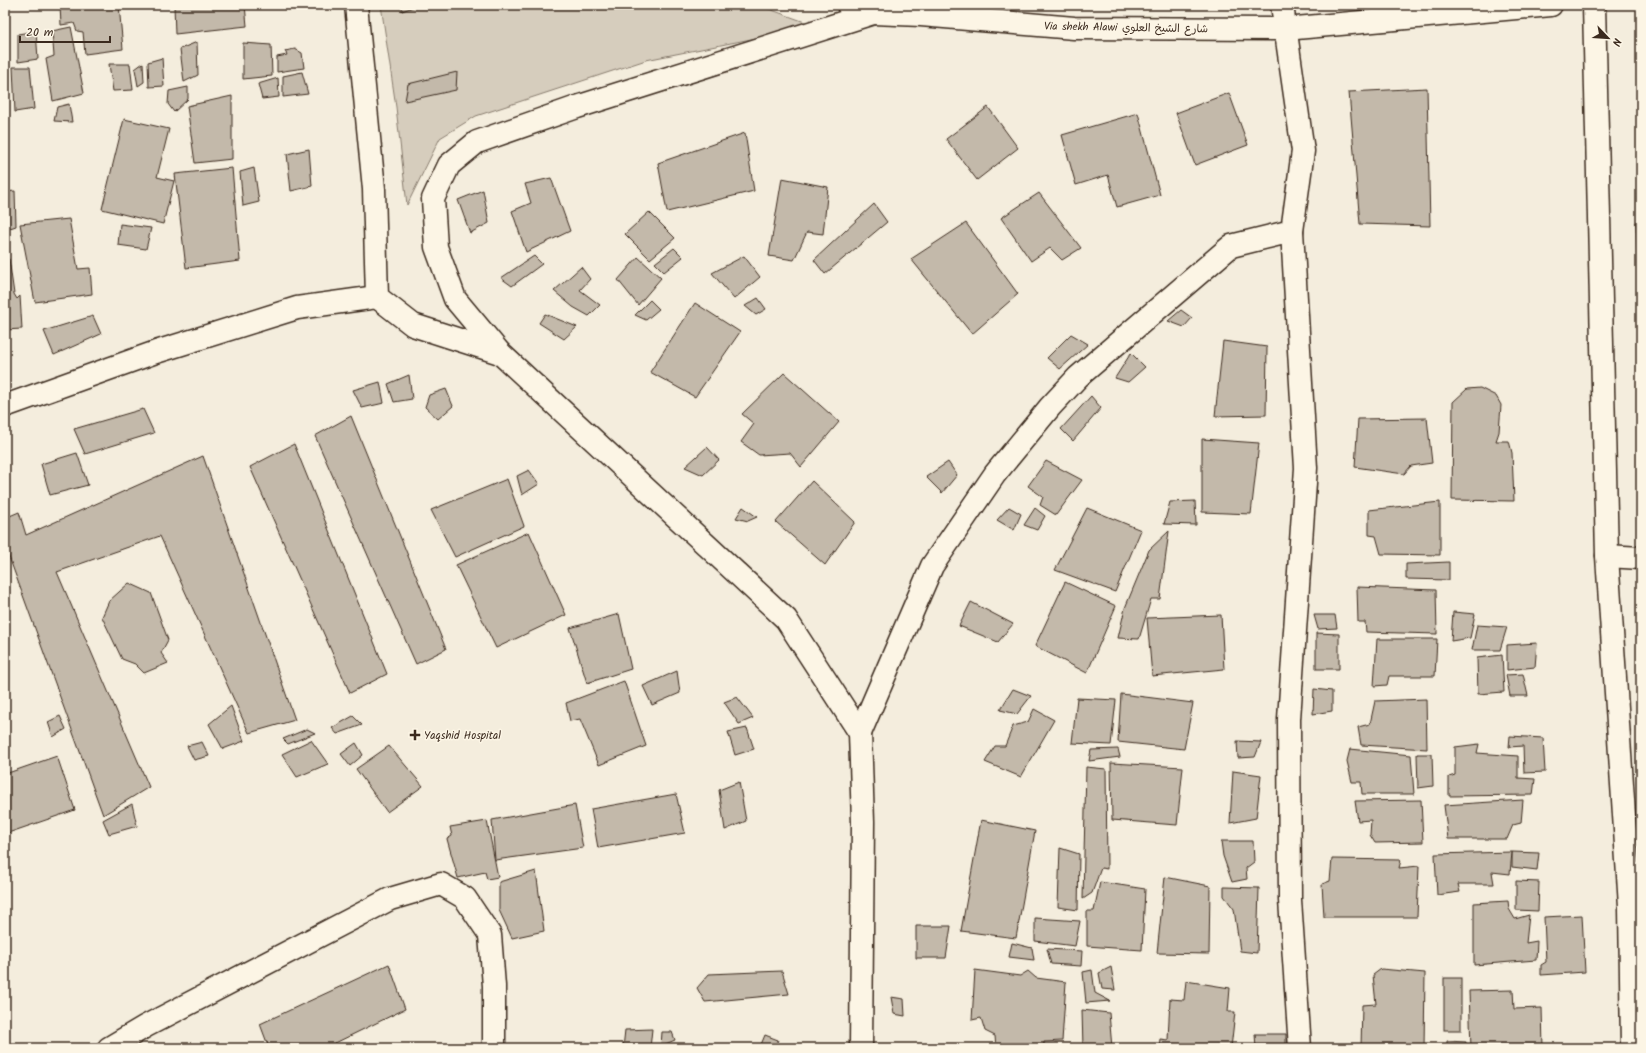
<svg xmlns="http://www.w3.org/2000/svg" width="1646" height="1053" font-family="Kalam,'Playpen Sans Arabic',sans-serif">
<rect width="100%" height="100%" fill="#f4eddd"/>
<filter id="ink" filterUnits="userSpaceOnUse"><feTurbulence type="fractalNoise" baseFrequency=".025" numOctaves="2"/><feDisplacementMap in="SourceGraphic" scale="8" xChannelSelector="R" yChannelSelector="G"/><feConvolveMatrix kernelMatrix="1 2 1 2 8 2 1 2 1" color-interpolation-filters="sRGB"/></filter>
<g filter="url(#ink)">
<path fill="#d6cdbd" stroke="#887c6e" d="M381 5H758L816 26 646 60 476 116 440 138 407 205 396 107Z"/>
<g fill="#c3b9aa" stroke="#3b2a1e">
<path d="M60 5H119L123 49 85 54 83 32 77 31 74 23 61 25Z"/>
<path d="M174 5H245L247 26 175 34Z"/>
<path d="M402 5H419L402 11Z"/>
<path d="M71 27 84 93 53 101 46 59 54 56 52 31Z"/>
<path d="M36 31 38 59 18 62V34Z"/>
<path d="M197 42 198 75 184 82 180 49Z"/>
<path d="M243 43 271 45 272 76 243 79Z"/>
<path d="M295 49 302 53 304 68 277 72V57L287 55 285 51Z"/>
<path d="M162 58 164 86 149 87 148 62Z"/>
<path d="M143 63 144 82 138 86 135 69Z"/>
<path d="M109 64H130L133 90 113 91Z"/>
<path d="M13 67H30L34 109 15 112Z"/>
<path d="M302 72 308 94 283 97V76Z"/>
<path d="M457 72 456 90 405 101 408 84Z"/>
<path d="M278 78 279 97 262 99 258 84Z"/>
<path d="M188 87V99L174 112 168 104 169 91Z"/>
<path d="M1427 88 1430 226 1360 224 1349 92Z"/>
<path d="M1229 93 1248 145 1195 165 1176 113Z"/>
<path d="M232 96V159L195 163 187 106Z"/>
<path d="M69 104 72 122 54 121 57 107Z"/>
<path d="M988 107 1018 148 977 180 946 139Z"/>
<path d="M1138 113 1160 195 1117 207 1108 175 1076 185 1062 135Z"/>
<path d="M124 119 169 129 157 177 174 181 163 224 102 209Z"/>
<path d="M745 133 754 191 667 212 658 163Z"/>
<path d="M309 149 312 186 291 191 287 154Z"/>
<path d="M232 168 240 261 186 268 175 174Z"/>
<path d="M254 168 259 202 243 206 240 172Z"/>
<path d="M551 178 570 231 526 252 512 211 531 203 525 184Z"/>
<path d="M782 178 828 187 823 234 807 232 794 260 769 256Z"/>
<path d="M483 190 489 223 470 233 458 200Z"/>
<path d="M15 191 16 226 7 229V219H5V192Z"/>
<path d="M1039 193 1081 248 1062 260 1050 248 1031 261 1001 218Z"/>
<path d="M874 204 887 222 825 274 814 260Z"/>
<path d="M649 212 675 238 650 259 625 234Z"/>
<path d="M69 219 78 269 90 268 92 294 35 302 20 224Z"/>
<path d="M1636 222 1641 223V288H1639Z"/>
<path d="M966 223 1018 294 972 334 911 259Z"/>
<path d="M120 224 151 228 146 249 118 245Z"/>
<path d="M5 233 8 243 5 244Z"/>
<path d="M674 248 683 257 664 272 655 263Z"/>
<path d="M534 256 542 264 512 286 501 278Z"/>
<path d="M744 256 760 277 734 299 712 273Z"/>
<path d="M638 257 661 278 638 305 618 280Z"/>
<path d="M5 259H9L14 294 17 299 20 296 22 329 5 330Z"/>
<path d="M581 267 590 279 580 290 600 305 589 316 573 307 554 291Z"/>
<path d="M758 298 766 309 756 315 745 306Z"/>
<path d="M650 300 659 309 646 320 635 315Z"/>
<path d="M695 303 740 332 695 397 650 372Z"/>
<path d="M1181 310 1192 318 1184 327 1168 321Z"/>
<path d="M545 314 577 327 564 339 539 323Z"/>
<path d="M93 316 101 334 54 355 44 331Z"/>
<path d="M1071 334 1088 344 1060 369 1047 358Z"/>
<path d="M1223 341 1267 347 1266 415 1215 416Z"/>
<path d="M1131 353 1145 367 1128 382 1115 378Z"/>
<path d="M784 373 839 422 801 467 790 453 759 455 741 442 754 424 742 414Z"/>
<path d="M409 375 412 399 394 402 388 384Z"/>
<path d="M380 382 384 403 362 408 353 390Z"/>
<path d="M1480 388 1496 396 1501 405 1499 432 1496 441H1509L1512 453 1514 501 1452 500 1453 402 1467 389Z"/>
<path d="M446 389 453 406 438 419 425 407 429 395Z"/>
<path d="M1091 396 1101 408 1073 441 1061 429Z"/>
<path d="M143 409 154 433 85 454 74 429Z"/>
<path d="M351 416 446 649 416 664 315 436Z"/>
<path d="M1427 418 1432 463 1411 466 1404 474 1355 467 1358 419Z"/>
<path d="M1202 439 1259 443 1251 514 1202 512Z"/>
<path d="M294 444 387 674 350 693 250 467Z"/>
<path d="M707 447 719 460 703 475 685 467Z"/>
<path d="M77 453 88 485 50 495 41 464Z"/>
<path d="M203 456 295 720 249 733 160 536 57 572 149 787 103 815 5 546V518L19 512 26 535Z"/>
<path d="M1046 461 1082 480 1056 515 1040 505 1043 497 1028 486Z"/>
<path d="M948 462 957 475 942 493 926 477Z"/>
<path d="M529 470 539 484 522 495 517 476Z"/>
<path d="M507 479 524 526 455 557 431 510Z"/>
<path d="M812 481 855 522 825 565 776 522Z"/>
<path d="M1195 501 1196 525 1164 524 1170 502Z"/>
<path d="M1440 502V555L1381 554 1376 536 1369 535V510Z"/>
<path d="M743 507 757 517 748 521 736 518Z"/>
<path d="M1009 507 1021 514 1014 530 997 520Z"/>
<path d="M1035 508 1045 516 1037 530 1024 525Z"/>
<path d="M1087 508 1141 530 1115 592 1055 570Z"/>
<path d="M1169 531 1160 599H1151L1139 639 1118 638 1125 608 1149 550Z"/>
<path d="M529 532 566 615 496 648 456 565Z"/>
<path d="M1449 562V580L1406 579V564Z"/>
<path d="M1065 582 1116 606 1087 673 1035 646Z"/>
<path d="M129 583 151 593 168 640 161 653 168 663 144 673 135 664 122 659 102 617 109 601Z"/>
<path d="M1357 587 1436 590 1437 634 1366 632 1365 622H1358Z"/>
<path d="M971 602 1013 624 998 642 959 626Z"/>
<path d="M1453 612 1475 614 1470 638 1451 641Z"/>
<path d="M619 614 631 669 587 683 570 628Z"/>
<path d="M1221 615 1224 669 1152 676 1147 618Z"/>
<path d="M1314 615H1335L1337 628 1318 629Z"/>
<path d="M1477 625 1507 627 1500 650H1472Z"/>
<path d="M1316 633 1339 634V669H1316Z"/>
<path d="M1377 639H1437L1435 676H1389L1387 685 1374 686Z"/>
<path d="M1537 643 1535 667 1507 670V645Z"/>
<path d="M1502 655 1504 692 1478 694 1477 658Z"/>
<path d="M677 671 680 693 652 705 643 686Z"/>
<path d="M1523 674 1528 696H1510L1506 675Z"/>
<path d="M624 681 646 746 599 765 580 719 570 721 566 703Z"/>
<path d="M1013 689 1031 696 1017 714 1000 710Z"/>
<path d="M1314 689 1332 691V711L1313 714Z"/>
<path d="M1121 694 1193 703 1184 749 1118 742Z"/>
<path d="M737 697 753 718 739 724 724 702Z"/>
<path d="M1077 698 1116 700 1111 745 1072 743Z"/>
<path d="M1426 699 1427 749 1361 745 1358 727 1370 724 1375 701Z"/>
<path d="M231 706 244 741 223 749 209 724Z"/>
<path d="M1034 709 1054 720 1021 777 985 762 995 746H1005L1013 726 1028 722Z"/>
<path d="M60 716 66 729 53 737 48 722Z"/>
<path d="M353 716 362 725 337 734 332 728Z"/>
<path d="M747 728 754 749 735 755 728 732Z"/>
<path d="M307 729 315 733 288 744 283 739Z"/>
<path d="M1510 736 1543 738 1545 772 1524 773 1523 746 1509 747Z"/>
<path d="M311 740 328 764 297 777 282 754Z"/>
<path d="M1237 741 1261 742 1255 757 1238 758Z"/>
<path d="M202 742 209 756 194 760 187 746Z"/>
<path d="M356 743 363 755 350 766 341 754Z"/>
<path d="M1479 744 1477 753 1518 756V778L1535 779 1533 795 1449 796V777L1455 775V747Z"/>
<path d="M389 746 423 786 387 812 356 769Z"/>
<path d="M1118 749 1120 757 1089 761 1091 750Z"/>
<path d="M1350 749 1411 755 1414 794H1362L1361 782H1352L1347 761Z"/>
<path d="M1417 754H1432L1433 786 1418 788Z"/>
<path d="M57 756 75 810 5 834V774Z"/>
<path d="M1111 763 1183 767 1177 825 1112 820Z"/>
<path d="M1086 767 1106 769 1107 869 1101 868 1092 893 1083 899Z"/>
<path d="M1233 771 1261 775 1256 818 1230 823Z"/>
<path d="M739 782 746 821 725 830 719 790Z"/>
<path d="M676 794 685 833 598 848 591 809Z"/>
<path d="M1421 800 1423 842 1375 843 1370 835 1371 820 1358 821 1355 801Z"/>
<path d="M1523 800 1521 823 1513 825 1507 839H1448L1444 805Z"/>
<path d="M132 804 137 826 109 834 103 820Z"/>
<path d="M575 805 583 848 495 860 492 820Z"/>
<path d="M981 820 1035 831 1016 938 961 931Z"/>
<path d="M487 821 498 877 487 879 485 872 458 878 447 839 452 836 450 827Z"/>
<path d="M1221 841H1253L1254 862 1246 868 1247 879 1232 882 1223 856Z"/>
<path d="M1060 848 1079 854 1078 910 1058 907Z"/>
<path d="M1512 852 1539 853 1537 870 1512 867Z"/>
<path d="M1512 852 1510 874 1492 872 1494 884H1458L1460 892 1437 895 1435 854Z"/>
<path d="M1332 859 1401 860 1399 868 1419 866 1417 917H1324L1322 884 1330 881Z"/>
<path d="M536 871 544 931 512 938 499 910V882Z"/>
<path d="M1165 877 1210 886 1209 954 1157 953Z"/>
<path d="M1516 881 1539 882 1538 911 1516 910Z"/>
<path d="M1100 882 1145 889 1142 950 1087 946V911H1094Z"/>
<path d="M1224 887 1259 888 1257 953 1240 951 1234 909 1224 896Z"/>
<path d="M1508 901 1509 909 1515 919 1529 915 1526 943 1537 941 1536 960 1474 965V903Z"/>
<path d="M1582 915 1585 972 1541 975V965L1546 962 1544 917Z"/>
<path d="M1035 918 1080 921 1075 946 1035 941Z"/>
<path d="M916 926H951L946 958H916Z"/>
<path d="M1012 943 1032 948 1034 960 1009 957Z"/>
<path d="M1047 949 1082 951 1081 966 1051 964Z"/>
<path d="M389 964 405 1009 325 1048H269L260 1024Z"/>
<path d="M1111 967 1115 990 1102 989 1099 973Z"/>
<path d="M1381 969 1425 973 1424 1048H1361L1362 1005 1376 1004 1373 975Z"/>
<path d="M975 970 1020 976 1028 971 1036 978 1066 982 1062 1041 1044 1042V1048H996L995 1036 985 1031 981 1018 972 1020Z"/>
<path d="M1092 970 1095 993 1110 1001 1086 1003 1083 972Z"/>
<path d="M782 971 789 994 705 1002 697 988 709 974Z"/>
<rect x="1444" y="978" width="17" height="52"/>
<path d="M1186 981 1230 988 1228 1012H1235L1231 1048H1151V1046L1159 1047 1160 1039 1168 1040 1170 999 1184 1000Z"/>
<path d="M1513 990 1514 1009 1542 1008 1543 1048H1471L1469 991Z"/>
<path d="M891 997 904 999 905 1016 894 1014Z"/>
<path d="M1082 1010 1109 1013 1112 1048H1083Z"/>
<path d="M652 1029 650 1048H623L625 1030Z"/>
<path d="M662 1032H672L675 1040 661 1046Z"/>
<path d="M1255 1034H1286V1048H1256Z"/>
<path d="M765 1035 778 1040 774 1048 760 1047Z"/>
<path d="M1447 1041 1466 1042 1465 1048H1447Z"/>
<path d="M888 1045 913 1047V1048H888Z"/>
</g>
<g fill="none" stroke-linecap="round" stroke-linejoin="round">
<defs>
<g id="street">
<path d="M1282 5 1303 151 1292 231 1306 468 1289 719 1290 900 1300 1048"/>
<path d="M1594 5 1607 556 1630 906 1632 1048"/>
<path d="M5 406 156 352 297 308 377 297"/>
<path d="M1607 556 1641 558"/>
<path d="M860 733 932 566 995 474 1050 407 1078 377 1231 246 1292 231"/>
<path d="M109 1048 146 1026 390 899 441 884 465 898 490 935 494 986V1048"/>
</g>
<g id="secondary">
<path d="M356 5 374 189 377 297 413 325 500 353 786 619 860 733 863 822 861 1048"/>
<path d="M848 5 873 13 921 15 1074 28 1285 29 1551 5"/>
<path d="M500 353 455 299 436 247 433 199 449 165 477 142 577 107 873 13"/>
</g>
</defs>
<use href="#street" stroke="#3b2a1e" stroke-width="25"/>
<use href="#secondary" stroke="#3b2a1e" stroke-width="25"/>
<use href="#street" stroke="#fcf5e5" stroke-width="22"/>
<use href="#secondary" stroke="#fcf5e5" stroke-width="22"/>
</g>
</g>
<path fill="#3b2a1e" stroke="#fcf5e5" stroke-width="1.5" d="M413 729h4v4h4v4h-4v4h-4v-4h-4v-4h4z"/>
<g text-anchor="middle" stroke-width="3" stroke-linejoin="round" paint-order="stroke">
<g font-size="11" fill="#3b2a1e" stroke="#fcf5e5">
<text transform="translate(1126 27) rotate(1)" y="4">Via shekh Alawi شارع الشيخ العلوي</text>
</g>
<g font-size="11" fill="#3b2a1e" stroke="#fcf5e5" text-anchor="start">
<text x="424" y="739">Yaqshid Hospital</text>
</g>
</g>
<rect width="1646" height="1053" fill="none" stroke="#fcf5e5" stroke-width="20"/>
<rect x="10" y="10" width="1626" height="1033" fill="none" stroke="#3b2a1e" stroke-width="1.5" filter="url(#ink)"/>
<g transform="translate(1608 38) rotate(115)" stroke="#fcf5e5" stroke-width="3" paint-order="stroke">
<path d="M0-3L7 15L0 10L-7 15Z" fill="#3b2a1e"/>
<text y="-6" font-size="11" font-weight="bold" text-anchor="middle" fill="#3b2a1e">N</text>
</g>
<path d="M20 36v6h90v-6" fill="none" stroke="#3b2a1e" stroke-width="2"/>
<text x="26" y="36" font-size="12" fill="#3b2a1e" stroke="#fcf5e5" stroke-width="3" paint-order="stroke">20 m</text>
</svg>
